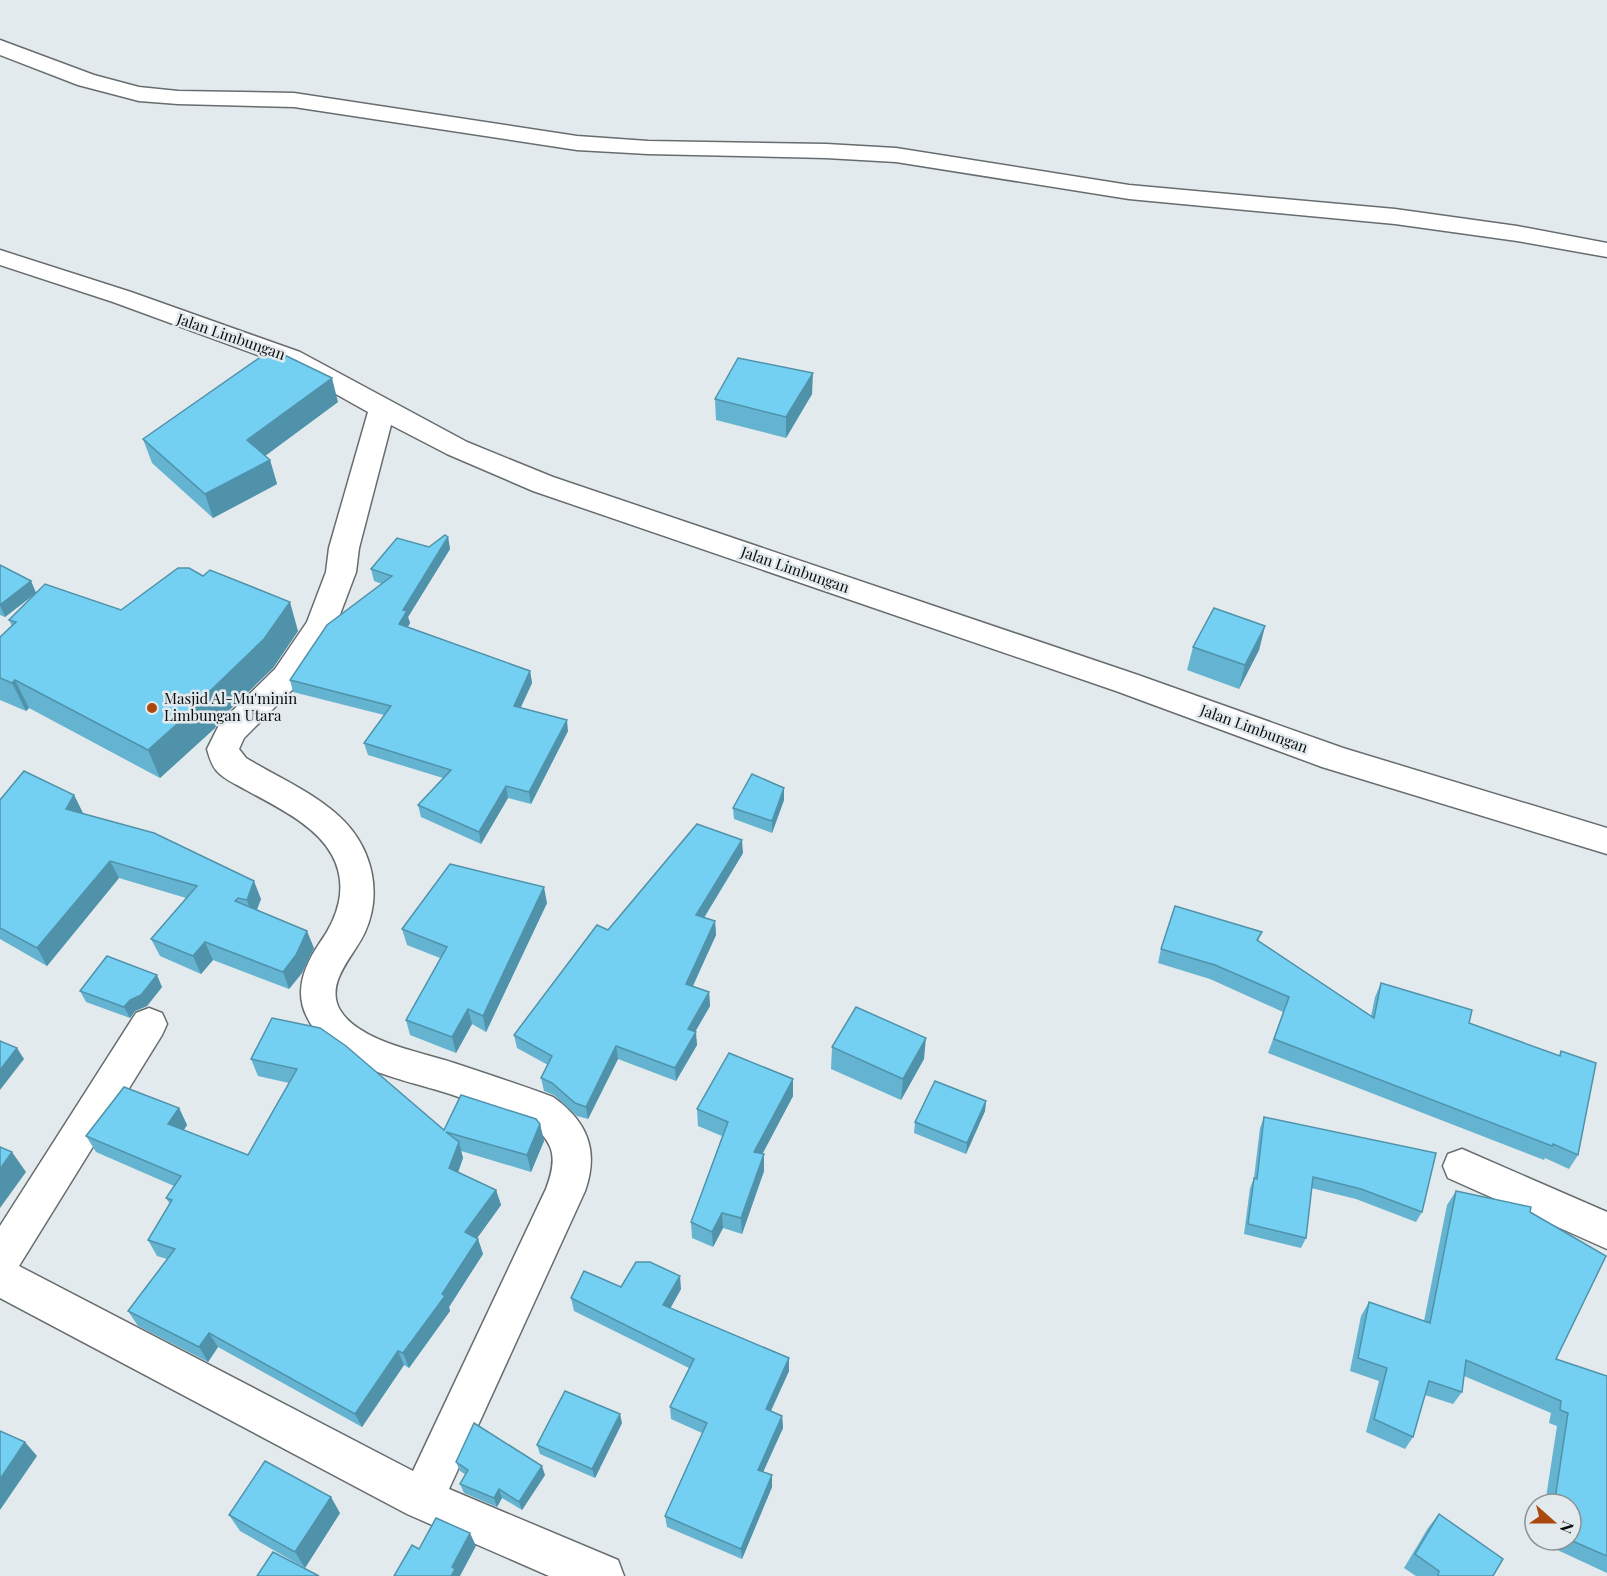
<svg xmlns="http://www.w3.org/2000/svg" width="1607" height="1576" font-family="'Playfair Display',serif">
<rect width="100%" height="100%" fill="#e3eaed"/>
<g fill="none" stroke-linecap="round" stroke-linejoin="round">
<defs>
<g id="minor">
<path d="M0 40 94 75 139 87 178 91 294 93 577 136 648 141 826 144 896 148 1129 185 1395 209 1517 226 1607 243V257L1517 241 1395 224 1129 199 896 162 826 158 648 154 577 150 294 107 178 104 139 101 78 85 0 55Z"/>
<path d="M0 250 131 292 300 352 467 442 553 477 1138 675 1343 748 1607 828V854L1322 767 1116 691 533 491 447 454 391 425 359 548 356 572 336 625 297 685 244 738 239 749 246 758C279 778 318 794 345 822 373 852 382 894 365 932 355 955 324 982 340 1010 359 1042 422 1052 454 1063 487 1074 521 1085 553 1097 588 1122 599 1151 585 1191L449 1489 618 1560 624 1576H549L407 1514 0 1298V1226L136 1013 149 1008 162 1013 167 1024 162 1035 19 1266 413 1471 546 1189C558 1157 555 1142 527 1121 502 1112 476 1103 450 1094 400 1078 332 1068 307 1017 294 992 304 966 319 944 338 918 349 886 332 855 316 825 275 806 246 790 236 784 223 779 216 770 211 764 209 756 207 749L220 723 275 669 307 622 326 572 329 548 368 412 282 364 113 302 0 265Z"/>
<path d="M1462 1149 1607 1212V1249L1448 1178 1443 1166 1448 1154Z"/>
</g>
</defs>
<use href="#minor" stroke="#676c6f" stroke-width="3"/>
<use href="#minor" fill="#fff" fill-rule="evenodd"/>
</g>
<g fill="#63b3d1">
<path d="M812 394 786 438 716 420 715 399Z"/>
<path d="M338 402 265 456 270 460 277 484 213 518 152 463 143 439Z"/>
<path d="M448 537 450 549 408 617 410 623 408 627 530 671 532 683 520 708 568 731 531 804 508 798 481 844 421 817 418 805 443 778 368 755 364 743 384 715 293 692 290 680 382 584 374 581 371 569 429 547Z"/>
<path d="M0 565 31 581 36 593 5 617 0 615Z"/>
<path d="M121 610 298 631 273 668 218 721 215 728 160 778 29 708 26 711 0 700V637L12 626 9 620Z"/>
<path d="M1265 626 1259 650 1239 689 1187 670 1193 647Z"/>
<path d="M784 788V800L772 833 734 819 733 808Z"/>
<path d="M74 795 83 814 261 899 257 910 314 948 302 973 289 989 213 960 201 974 160 956 151 939 186 898 119 878 47 966 0 939V800Z"/>
<path d="M743 853 704 918 715 921 716 935 692 986 709 992 710 1006 695 1032 697 1045 676 1081 618 1059 588 1119 577 1116 554 1095 544 1091 541 1078 548 1065 517 1048 514 1035 608 930Z"/>
<path d="M547 903 486 1032 472 1024 456 1053 410 1035 406 1020 440 958 407 945 402 929Z"/>
<path d="M1262 932 1258 941 1371 1016 1375 997 1381 983 1469 1023 1559 1056 1561 1051 1578 1155 1569 1169 1545 1158 1544 1160 1268 1053 1283 1012 1210 979 1158 963 1161 949Z"/>
<path d="M162 987 147 1006 135 1011 130 1018 86 1002 80 991Z"/>
<path d="M272 1018 444 1130 540 1124 544 1141 531 1172 461 1151 463 1158 458 1172 496 1190 501 1205 477 1238 478 1239 483 1254 449 1307 450 1311 409 1368 404 1365 362 1427 218 1347 208 1362 138 1326 128 1311 167 1259 157 1256 148 1240 170 1204 166 1198 174 1186 96 1152 86 1136 179 1108 187 1125 184 1130 248 1155 289 1083 258 1076 251 1059Z"/>
<path d="M832 1047 924 1059 901 1100 831 1069Z"/>
<path d="M793 1096 762 1154 764 1171 742 1234 723 1228 713 1247 692 1238 691 1222 722 1136 698 1126 697 1109Z"/>
<path d="M986 1101 985 1111 966 1154 914 1133 915 1122Z"/>
<path d="M1264 1117 1422 1212 1416 1222 1356 1199 1311 1188 1306 1238 1301 1248 1244 1234 1250 1188 1254 1178 1260 1128Z"/>
<path d="M1456 1191 1530 1212 1556 1359 1607 1376V1573L1551 1547 1552 1540H1571V1504H1545L1557 1426 1549 1423 1551 1413 1464 1376 1462 1392 1453 1404 1425 1395 1413 1437 1405 1449 1366 1432 1379 1381 1350 1371 1361 1316 1369 1302 1424 1321 1447 1205Z"/>
<path d="M681 1289 670 1308 789 1358V1371L771 1411 782 1416 783 1428 763 1472 772 1487 742 1559 667 1527 665 1516 702 1433 671 1419 670 1407 689 1368 574 1311 571 1298Z"/>
<path d="M622 1423 595 1478 540 1454 537 1445Z"/>
<path d="M456 1462 545 1475 522 1510 502 1498 497 1507 464 1493 460 1484 466 1475 460 1471Z"/>
<path d="M340 1513 305 1568 240 1531 229 1515Z"/>
<path d="M1439 1514 1493 1576H1416L1404 1568 1428 1528Z"/>
</g>
<g fill="#5092aa">
<path d="M813 373 812 394 786 438V417Z"/>
<path d="M332 378 338 402 254 464 247 440Z"/>
<path d="M270 460 277 484 213 518 205 494Z"/>
<path d="M448 537 450 549 408 617 410 623 402 636 399 624 403 610Z"/>
<path d="M31 581 36 593 5 617 0 605Z"/>
<path d="M290 602 298 631 273 668 218 721 215 728 160 778 148 750 208 693Z"/>
<path d="M1265 626 1259 650 1239 689 1245 665Z"/>
<path d="M530 671 532 683 516 718 514 706Z"/>
<path d="M15 680 29 708 26 711 12 683Z"/>
<path d="M567 720 568 731 531 804 529 792Z"/>
<path d="M506 786 508 798 481 844 479 832Z"/>
<path d="M784 788V800L772 833V821Z"/>
<path d="M74 795 83 813 75 827 66 809Z"/>
<path d="M742 840 743 853 697 929 696 915Z"/>
<path d="M110 861 119 878 47 966 37 948Z"/>
<path d="M254 881 261 899 253 918 247 900Z"/>
<path d="M544 887 547 903 486 1032 483 1016Z"/>
<path d="M715 921 716 935 688 997 686 984Z"/>
<path d="M307 931 314 948 302 973 289 989 283 972Z"/>
<path d="M205 942 213 960 201 974 193 956Z"/>
<path d="M157 975 162 987 147 1006 135 1011 130 1018 124 1007 130 1000Z"/>
<path d="M709 992 710 1006 689 1042 688 1029Z"/>
<path d="M468 1009 472 1024 456 1053 452 1037Z"/>
<path d="M696 1032 697 1045 676 1081 675 1068Z"/>
<path d="M926 1038 924 1059 901 1100 903 1079Z"/>
<path d="M616 1046 618 1059 588 1119 586 1107Z"/>
<path d="M17 1048 24 1059 0 1090V1070Z"/>
<path d="M793 1079V1096L755 1168 754 1152Z"/>
<path d="M986 1101 985 1111 966 1154 967 1143Z"/>
<path d="M179 1108 187 1125 176 1140 168 1124Z"/>
<path d="M540 1124 544 1141 531 1172 527 1155Z"/>
<path d="M459 1142 463 1158 454 1184 449 1168Z"/>
<path d="M12 1152 26 1172 0 1208V1169Z"/>
<path d="M764 1154V1171L742 1234 741 1218Z"/>
<path d="M496 1190 501 1205 470 1248 465 1232Z"/>
<path d="M722 1213 723 1228 713 1247 712 1232Z"/>
<path d="M478 1239 483 1254 449 1307 450 1311 409 1368 403 1353Z"/>
<path d="M680 1276 681 1289 665 1318 663 1305Z"/>
<path d="M209 1333 218 1347 208 1362 199 1347Z"/>
<path d="M398 1351 404 1365 362 1427 355 1414Z"/>
<path d="M789 1358V1371L766 1421V1409Z"/>
<path d="M620 1414 622 1423 595 1478 592 1469Z"/>
<path d="M782 1416 783 1428 759 1481 758 1470Z"/>
<path d="M25 1442 37 1456 0 1510V1479Z"/>
<path d="M542 1466 545 1475 522 1510 519 1502Z"/>
<path d="M772 1475V1487L742 1559 741 1549Z"/>
<path d="M499 1489 502 1498 497 1507 494 1498Z"/>
<path d="M331 1497 340 1513 305 1568 295 1552Z"/>
<path d="M470 1533 476 1546 460 1576H451L452 1567Z"/>
</g>
<g fill="#73d0f3" stroke="#5092aa" stroke-width="1.5">
<path d="M272 349 332 378 247 440 270 460 205 494 143 439Z"/>
<path d="M738 358 813 373 786 417 715 399Z"/>
<path d="M445 535 448 537 403 610 407 611 399 624 530 671 514 706 567 720 529 792 506 786 479 832 418 805 451 770 364 743 391 706 290 680 327 625 392 576 371 569 397 538 429 547Z"/>
<path d="M0 565 31 581 0 605Z"/>
<path d="M178 568H189L203 576 210 570 290 602 264 639 208 693 204 700 148 750 15 680 12 683 0 678V637L16 622 9 620 45 584 121 610Z"/>
<path d="M1214 608 1265 626 1245 665 1193 647Z"/>
<path d="M24 771 74 795 66 809 154 833 254 881 247 900 238 898 235 901 307 931 296 955 283 972 205 942 193 956 151 939 197 886 110 861 37 948 0 928V800Z"/>
<path d="M752 774 784 788 772 821 733 808Z"/>
<path d="M697 824 742 840 696 915 715 921 686 984 709 992 688 1029 696 1032 675 1068 616 1046 586 1107 575 1103 552 1083 541 1078 552 1056 514 1035 597 925 608 930Z"/>
<path d="M450 864 544 887 483 1016 468 1009 452 1037 406 1020 447 947 402 929Z"/>
<path d="M1175 906 1262 932 1257 940 1374 1018 1381 983 1472 1010 1469 1023 1560 1056 1561 1051 1596 1063 1578 1155 1553 1144 1552 1146 1274 1039 1289 997 1215 965 1161 949Z"/>
<path d="M107 956 157 975 141 995 130 1000 124 1007 80 991Z"/>
<path d="M856 1007 926 1038 903 1079 832 1047Z"/>
<path d="M272 1018 320 1028 346 1046 444 1130 461 1095 536 1119 540 1124 527 1155 446 1132 459 1142 449 1168 496 1190 465 1232 478 1239 442 1294 445 1296 403 1353 398 1351 355 1414 209 1333 199 1347 128 1311 175 1249 148 1240 172 1200 166 1198 181 1176 86 1136 124 1087 179 1108 168 1124 248 1155 297 1069 251 1059Z"/>
<path d="M0 1041 17 1048 0 1070Z"/>
<path d="M729 1053 793 1079 754 1152 764 1154 741 1218 722 1213 712 1232 691 1222 728 1122 697 1109Z"/>
<path d="M935 1081 986 1101 967 1143 915 1122Z"/>
<path d="M1264 1117 1436 1153 1422 1212 1361 1189 1313 1177 1306 1238 1248 1224 1254 1178 1257 1179Z"/>
<path d="M0 1147 12 1152 0 1169Z"/>
<path d="M1456 1191 1531 1207 1530 1212 1606 1256 1556 1359 1607 1376V1556L1570 1540 1571 1504H1568L1555 1499 1568 1413 1560 1410 1561 1401 1466 1360 1462 1392 1429 1381 1413 1437 1374 1419 1387 1368 1358 1358 1369 1302 1430 1323Z"/>
<path d="M636 1262H650L680 1276 663 1305 789 1358 766 1409 782 1416 758 1470 772 1475 741 1549 665 1516 707 1423 670 1407 694 1359 571 1298 584 1271 621 1287Z"/>
<path d="M565 1391 620 1414 592 1469 537 1445Z"/>
<path d="M474 1423 542 1466 519 1502 499 1489 494 1498 460 1484 468 1470 456 1462Z"/>
<path d="M0 1431 25 1442 0 1479Z"/>
<path d="M265 1461 331 1497 295 1552 229 1515Z"/>
<path d="M1439 1514 1503 1559 1493 1576H1438L1439 1571 1415 1554Z"/>
<path d="M436 1518 470 1533 452 1567 455 1569 451 1576H394L412 1545 419 1549Z"/>
<path d="M273 1552 319 1576H257Z"/>
</g>
<circle fill="#ab480d" stroke="#e3eaed" stroke-width="2" cx="152" cy="708" r="6"/>
<g text-anchor="middle" stroke-width="5" stroke-linejoin="round" paint-order="stroke">
<g font-size="15" fill="#0a0c0d" stroke="#e3eaed">
<text transform="translate(231 337) rotate(19)" y="5">Jalan Limbungan</text>
<text transform="translate(795 570) rotate(19)" y="5">Jalan Limbungan</text>
<text transform="translate(1254 729) rotate(20)" y="5">Jalan Limbungan</text>
</g>
<g font-size="15" fill="#0a0c0d" stroke="#e3eaed" text-anchor="start">
<text x="164" y="704">Masjid Al-Mu'minin<tspan x="164" dy="17">Limbungan Utara</tspan></text>
</g>
</g>
<g transform="translate(1553 1522) rotate(111)"><circle r="28" fill="#e3eaed" stroke="#8c9193" stroke-width="1.5"/>
<path d="M0-4.5L10 22L0 15L-10 22Z" fill="#ab480d"/>
<text y="-9" font-size="16" font-weight="bold" text-anchor="middle" fill="#0a0c0d">N</text>
</g>
</svg>
